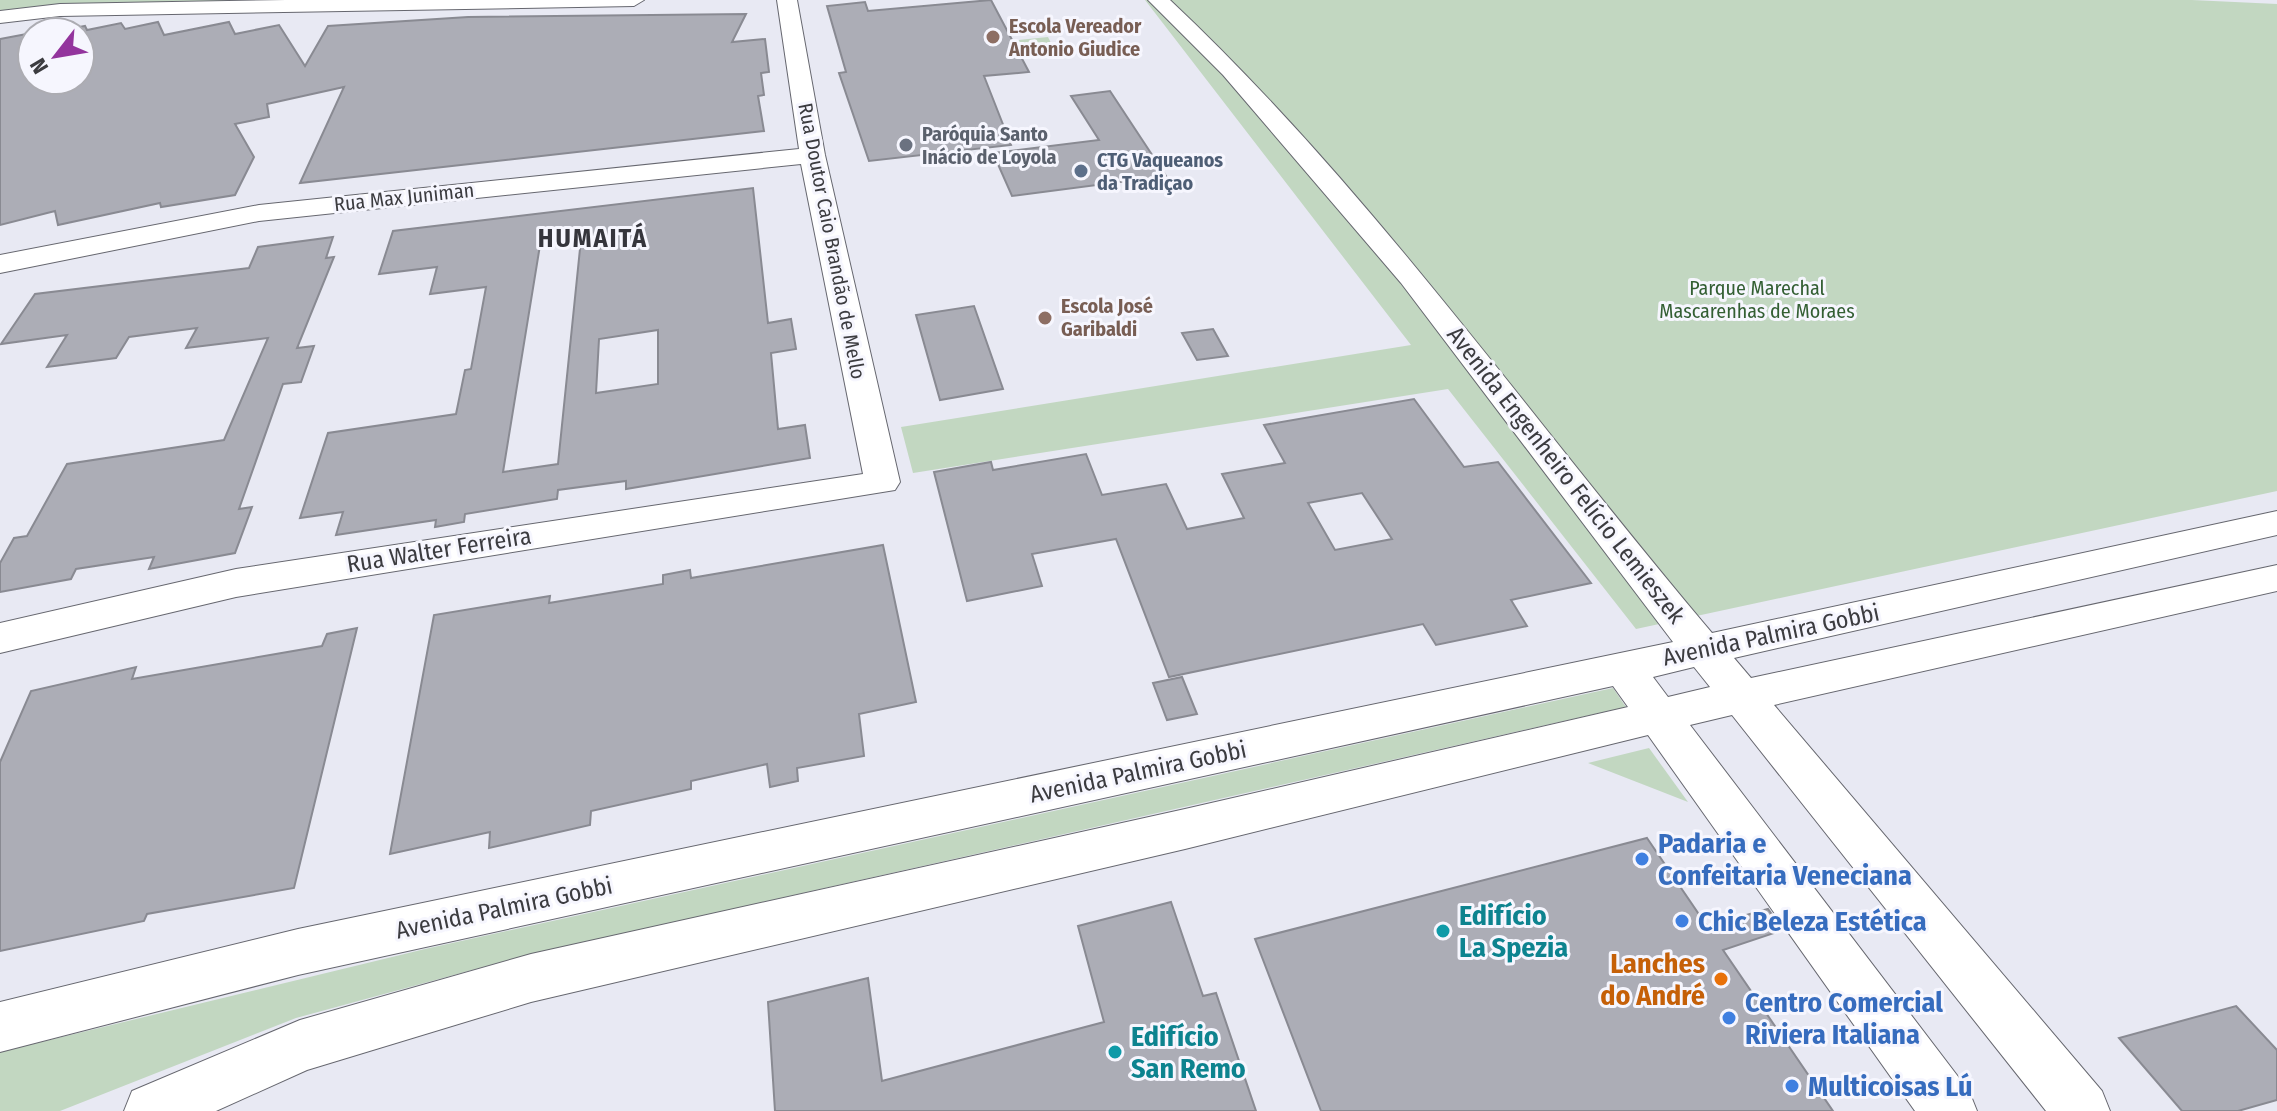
<svg xmlns="http://www.w3.org/2000/svg" width="2277" height="1111" font-family="'Fira Sans Condensed',sans-serif">
<rect width="100%" height="100%" fill="#e8e9f3"/>
<g fill="#c2d7c1">
<path d="M0 0H333L0 12Z"/>
<path d="M1145 0H2192L2277 4V491L1636 629 1448 389 913 473 901 427 1411 345Z"/>
<path d="M1048 37 1057 55 987 62 980 44Z"/>
<path d="M1613 688 1626 707 516 958 296 1018 60 1111H0V1052L425 949Z"/>
<path d="M1649 748 1688 802 1588 763Z"/>
</g>
<g fill="#acadb6" stroke="#898a92" stroke-width="2" fill-rule="evenodd">
<path d="M991 0 1029 72 984 76 1011 145 869 161 839 73 846 72 827 6 865 2 868 11Z"/>
<path d="M746 14 732 42 765 39 769 72 761 73 764 95 758 96 764 131 300 183 344 87 267 104 269 117 235 124 254 157 235 195 161 207 160 203 58 225 55 211 0 225V39L32 33V80H80V32H54L85 26 87 30 121 23 125 29 158 22 164 35 229 22 235 34 279 25 305 66 328 26 468 17Z"/>
<path d="M1110 91 1166 176 1012 196 993 153 1099 140 1071 96Z"/>
<path d="M753 188 768 323 791 319 796 349 771 353 778 429 805 425 810 458 626 489V481L558 490 557 499 465 514 464 522 435 527 436 520 336 535 343 512 300 518 328 433 456 414 465 370 471 369 486 287 430 294 437 267 379 274 393 231ZM542 233 581 239 558 464 503 472ZM658 330V384L596 393 599 339Z"/>
<path d="M333 237 326 258 334 257 297 348 314 346 301 382 283 384 239 509 252 507 235 553 149 569 154 557 76 569 71 579 0 592V563L14 538 27 536 67 464 224 440 268 338 186 348 197 328 129 337 116 358 47 367 67 335 1 344 35 294 249 268 258 247Z"/>
<path d="M974 306 1003 389 940 400 916 315Z"/>
<path d="M1213 329 1228 356 1197 360 1182 333Z"/>
<path d="M1414 399 1464 467 1498 462 1591 583 1511 600 1527 626 1436 645 1423 624 1169 677 1116 539 1032 554 1042 586 967 601 934 472 991 462 993 470 1086 454 1102 495 1166 484 1187 529 1244 518 1222 474 1285 463 1264 425ZM1362 493 1392 539 1335 550 1308 503Z"/>
<path d="M883 545 916 702 859 714 864 756 797 768 798 781 770 787 767 764 691 781V789L591 811 590 825 489 848 490 832 390 854 434 615 550 596 549 603 663 584V575L690 570 691 578Z"/>
<path d="M357 628 294 888 147 914 144 921 0 951V762L31 691 136 667 132 679 322 646 327 634Z"/>
<path d="M1182 677 1197 714 1167 720 1153 683Z"/>
<path d="M1647 838 1707 926 1768 909 1783 930 1723 950 1833 1111H1321L1255 939Z"/>
<path d="M1171 902 1203 996 1216 993 1256 1111H775L768 1002 868 978 882 1081 1104 1022 1078 926Z"/>
<path d="M2236 1006 2277 1050V1100L2238 1111H2182L2119 1038Z"/>
</g>
<g fill="none" stroke-linecap="round" stroke-linejoin="round">
<defs>
<g id="minor">
<path d="M286 0H644L634 6 60 16 0 23V11L60 4Z"/>
<path d="M777 0H797L825 155 900 482 895 490 236 597 0 653V623L236 569 863 474 801 164 259 221 0 273V255L259 205 799 149Z"/>
<path d="M1148 0H1170C1373 191 1532 421 1712 633L2277 511V535L1734 658 1751 678 2277 565V591L1774 705 2102 1091 2110 1111H2046L1732 715 1690 725 1969 1091 1977 1111H1915L1648 735 1185 849 531 1002 307 1070 216 1111H124L132 1091 300 1020 531 954 1185 809 1628 707 1613 686 298 975 0 1052V1002L298 929 1673 642 1401 283 1223 75ZM1694 667 1710 687 1668 697 1653 677Z"/>
</g>
</defs>
<use href="#minor" stroke="#66676f" stroke-width="2"/>
<use href="#minor" fill="#fff" fill-rule="evenodd"/>
</g>
<g fill="#8d6e63" stroke="#f6f6fe" stroke-width="3">
<circle cx="993" cy="37" r="8"/>
<circle cx="1045" cy="318" r="8"/>
</g>
<circle fill="#6b7280" stroke="#f6f6fe" stroke-width="3" cx="906" cy="145" r="8"/>
<circle fill="#5c6f8a" stroke="#f6f6fe" stroke-width="3" cx="1081" cy="171" r="8"/>
<g fill="#3f7fe0" stroke="#f6f6fe" stroke-width="3">
<circle cx="1642" cy="859" r="8"/>
<circle cx="1682" cy="921" r="8"/>
<circle cx="1729" cy="1018" r="8"/>
<circle cx="1792" cy="1086" r="8"/>
</g>
<g fill="#0f9aa8" stroke="#f6f6fe" stroke-width="3">
<circle cx="1443" cy="931" r="8"/>
<circle cx="1115" cy="1052" r="8"/>
</g>
<circle fill="#e8710a" stroke="#f6f6fe" stroke-width="3" cx="1721" cy="979" r="8"/>
<g text-anchor="middle" stroke-width="6" stroke-linejoin="round" paint-order="stroke">
<g font-size="20" font-weight="bold" fill="#785e54" stroke="#f6f6fe" text-anchor="start">
<text x="1009" y="33">Escola Vereador<tspan x="1009" dy="23">Antonio Giudice</tspan></text>
<text x="1061" y="313">Escola José<tspan x="1061" dy="23">Garibaldi</tspan></text>
</g>
<g font-size="20" font-weight="bold" fill="#5b616d" stroke="#f6f6fe" text-anchor="start">
<text x="922" y="141">Paróquia Santo<tspan x="922" dy="23">Inácio de Loyola</tspan></text>
</g>
<g font-size="20" font-weight="bold" fill="#4e5e75" stroke="#f6f6fe" text-anchor="start">
<text x="1097" y="167">CTG Vaqueanos<tspan x="1097" dy="23">da Tradiçao</tspan></text>
</g>
<g font-size="20" fill="#3c3c40" stroke="#f6f6fe">
<text transform="translate(404 197) rotate(-6)" y="7">Rua Max Juniman</text>
<text transform="translate(832 241) rotate(79)" y="7">Rua Doutor Caio Brandão de Mello</text>
</g>
<g font-size="20" fill="#335f33" stroke="#f6f6fe">
<text x="1757" y="295">Parque Marechal<tspan x="1757" dy="23">Mascarenhas de Moraes</tspan></text>
</g>
<g font-size="24" fill="#3c3c40" stroke="#f6f6fe">
<text transform="translate(1566 475) rotate(52)" y="8">Avenida Engenheiro Felício Lemieszek</text>
<text transform="translate(439 550) rotate(-9)" y="8">Rua Walter Ferreira</text>
<text transform="translate(1771 635) rotate(-12)" y="8">Avenida Palmira Gobbi</text>
<text transform="translate(1138 772) rotate(-12)" y="8">Avenida Palmira Gobbi</text>
<text transform="translate(504 908) rotate(-12)" y="8">Avenida Palmira Gobbi</text>
</g>
<g font-size="26" font-weight="bold" letter-spacing="2" fill="#35353c" stroke="#f6f6fe">
<text x="593" y="247">HUMAITÁ</text>
</g>
<g font-size="28" font-weight="bold" fill="#366cbe" stroke="#f6f6fe" text-anchor="start">
<text x="1658" y="853">Padaria e<tspan x="1658" dy="32">Confeitaria Veneciana</tspan></text>
<text x="1698" y="931">Chic Beleza Estética</text>
<text x="1745" y="1012">Centro Comercial<tspan x="1745" dy="32">Riviera Italiana</tspan></text>
<text x="1808" y="1096">Multicoisas Lú</text>
</g>
<g font-size="28" font-weight="bold" fill="#0d838f" stroke="#f6f6fe" text-anchor="start">
<text x="1459" y="925">Edifício<tspan x="1459" dy="32">La Spezia</tspan></text>
<text x="1131" y="1046">Edifício<tspan x="1131" dy="32">San Remo</tspan></text>
</g>
<g font-size="28" font-weight="bold" fill="#c56008" stroke="#f6f6fe" text-anchor="end">
<text x="1705" y="973">Lanches<tspan x="1705" dy="32">do André</tspan></text>
</g>
</g>
<g transform="translate(56 56) rotate(239)"><circle r="38" fill="#f6f6fe" stroke="#acacb2" stroke-width="2"/>
<path d="M0-6L14 30L0 20L-14 30Z" fill="#93349d"/>
<text y="-12" font-size="22" font-weight="bold" text-anchor="middle" fill="#3c3c40">N</text>
</g>
</svg>
